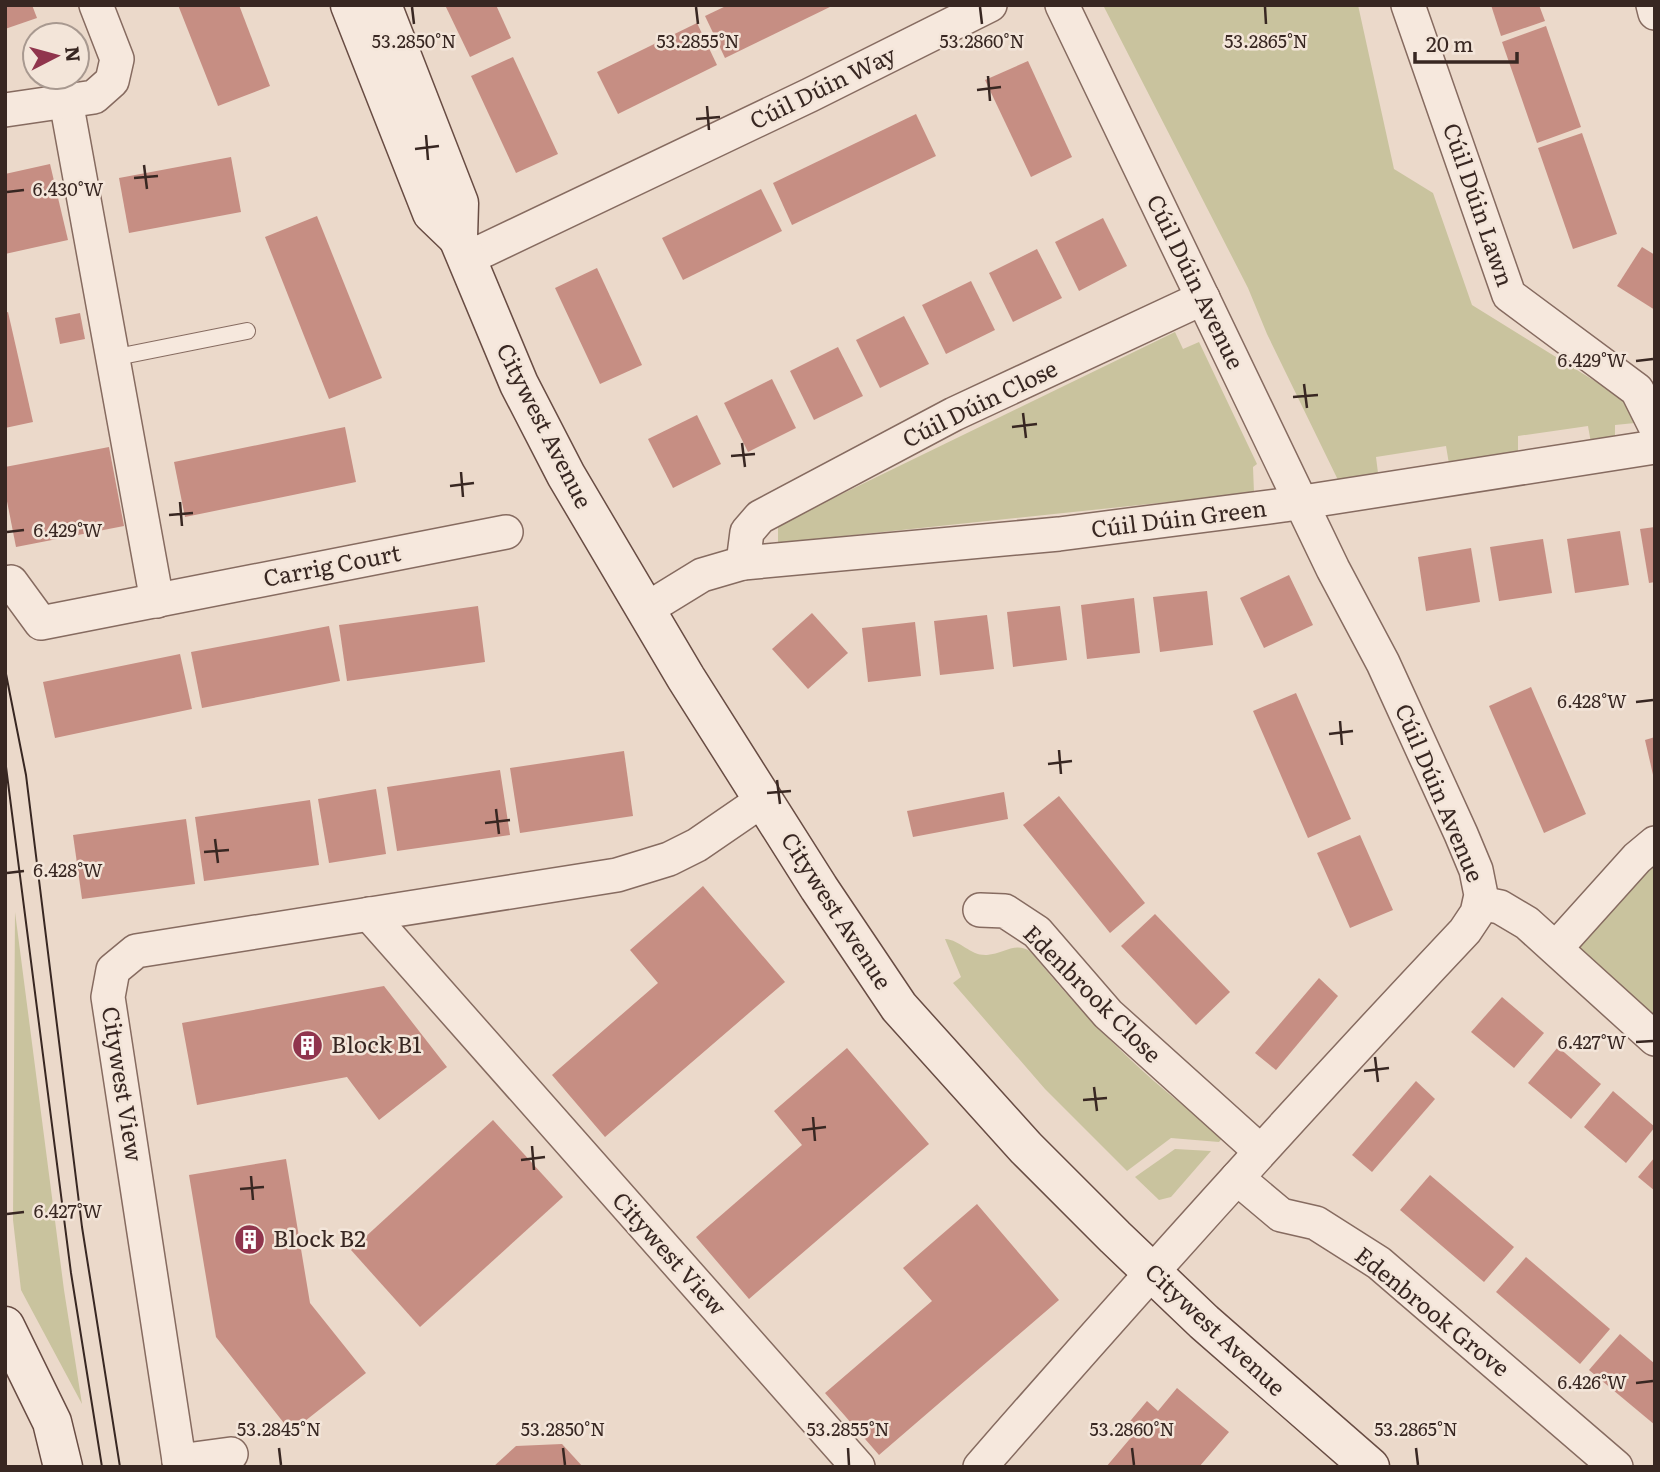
<svg xmlns="http://www.w3.org/2000/svg" width="1660" height="1472" font-family="Literata,serif">
<rect width="100%" height="100%" fill="#ebd9ca"/>
<g fill="#c9c39e">
<path d="M1103 5H1358L1394 169 1433 193 1472 305 1632 404 1635 423 1615 425V440L1591 443 1588 426 1518 436V453L1449 464 1446 446 1376 457 1378 473 1338 480 1267 334 1248 288Z"/>
<path d="M1175 332 1183 349 1199 342 1257 464 1253 467 1254 493 778 543V525Z"/>
<path d="M1655 858V1023L1574 945Z"/>
<path d="M15 912 64 1290 82 1404 21 1290 13 1220Z"/>
<path d="M945 939C961 940 970 956 987 955 1004 954 1015 941 1031 952 1087 1021 1152 1086 1224 1136L1219 1142 1171 1138 1127 1171 1045 1089 953 983 961 977Z"/>
<path d="M1175 1149 1211 1151 1171 1197 1159 1200 1135 1177Z"/>
</g>
<g fill="#c68e83">
<path d="M5 5H32L37 18 5 29Z"/>
<path d="M178 5H239L270 86 218 106Z"/>
<path d="M445 5H496L511 38 470 57Z"/>
<path d="M728 5H834L725 58 705 16Z"/>
<path d="M1491 5H1539L1545 21 1501 36Z"/>
<path d="M697 23 717 65 618 114 597 72Z"/>
<path d="M1546 26 1581 127 1537 143 1502 42Z"/>
<path d="M513 57 558 154 516 173 471 76Z"/>
<path d="M1028 61 1072 157 1031 177 985 80Z"/>
<path d="M916 114 936 156 792 225 773 183Z"/>
<path d="M1582 133 1617 234 1573 249 1538 148Z"/>
<path d="M231 157 241 212 129 233 119 178Z"/>
<path d="M50 164 68 240 5 254V174Z"/>
<path d="M761 189 782 231 683 280 662 238Z"/>
<path d="M317 216 382 378 329 399 265 237Z"/>
<path d="M1103 218 1127 266 1079 291 1055 242Z"/>
<path d="M1642 247 1655 255V310L1617 286Z"/>
<path d="M1037 249 1062 298 1013 322 989 273Z"/>
<path d="M597 268 642 365 600 384 555 288Z"/>
<path d="M971 281 995 330 946 354 922 305Z"/>
<path d="M8 312 33 422 5 428V313Z"/>
<path d="M80 313 85 339 60 344 55 318Z"/>
<path d="M904 316 929 364 880 388 856 340Z"/>
<path d="M838 347 863 396 814 420 790 371Z"/>
<path d="M772 379 796 428 748 452 724 403Z"/>
<path d="M697 415 721 464 673 488 648 439Z"/>
<path d="M345 427 356 482 185 517 174 462Z"/>
<path d="M109 447 124 526 16 547 5 491V467Z"/>
<path d="M1655 527V582L1649 583 1640 529Z"/>
<path d="M1620 531 1629 585 1575 593 1567 539Z"/>
<path d="M1543 539 1552 593 1499 601 1490 547Z"/>
<path d="M1471 548 1480 602 1426 611 1418 557Z"/>
<path d="M1289 575 1313 625 1264 648 1240 598Z"/>
<path d="M1207 591 1213 645 1160 652 1153 597Z"/>
<path d="M1134 598 1140 653 1087 659 1081 605Z"/>
<path d="M478 606 485 662 347 681 339 625Z"/>
<path d="M1060 606 1067 660 1013 667 1007 612Z"/>
<path d="M812 613 848 653 808 689 772 649Z"/>
<path d="M987 615 994 669 940 675 934 621Z"/>
<path d="M915 622 921 676 868 682 862 628Z"/>
<path d="M329 626 340 681 202 708 191 652Z"/>
<path d="M180 654 192 709 55 738 43 682Z"/>
<path d="M1531 687 1586 814 1544 833 1489 706Z"/>
<path d="M1296 693 1351 819 1308 838 1253 711Z"/>
<path d="M1655 737V779H1654L1645 740Z"/>
<path d="M624 751 633 816 520 833 510 768Z"/>
<path d="M500 770 510 835 397 851 387 787Z"/>
<path d="M376 789 386 854 329 863 318 799Z"/>
<path d="M1004 792 1008 819 913 837 907 811Z"/>
<path d="M1059 796 1145 903 1110 933 1023 825Z"/>
<path d="M310 800 319 865 204 881 195 817Z"/>
<path d="M186 819 195 884 82 899 73 835Z"/>
<path d="M1360 835 1393 910 1350 928 1317 853Z"/>
<path d="M703 886 785 982 605 1137 552 1075 658 983 630 950Z"/>
<path d="M1155 914 1230 992 1196 1025 1121 946Z"/>
<path d="M1319 978 1338 996 1276 1070 1255 1053Z"/>
<path d="M384 986 447 1067 379 1120 347 1077 197 1105 182 1023Z"/>
<path d="M1502 997 1544 1033 1514 1068 1471 1032Z"/>
<path d="M1558 1047 1601 1084 1571 1119 1528 1083Z"/>
<path d="M847 1048 929 1144 749 1299 696 1237 802 1145 774 1111Z"/>
<path d="M1416 1081 1435 1099 1372 1172 1352 1155Z"/>
<path d="M1613 1091 1655 1127 1626 1163 1584 1127Z"/>
<path d="M493 1120 563 1197 420 1327 351 1250Z"/>
<path d="M1655 1157V1191L1638 1177Z"/>
<path d="M286 1159 310 1303 366 1373 291 1432 216 1337 189 1175Z"/>
<path d="M1430 1175 1514 1247 1484 1282 1400 1210Z"/>
<path d="M977 1204 1059 1300 879 1455 825 1393 932 1301 903 1268Z"/>
<path d="M1526 1257 1610 1329 1580 1364 1496 1292Z"/>
<path d="M1620 1334 1655 1364V1425L1589 1370Z"/>
<path d="M1177 1388 1229 1432 1199 1467H1106L1134 1434 1126 1426 1147 1401 1158 1411Z"/>
<path d="M562 1444 583 1467H493L516 1446Z"/>
</g>
<g fill="none" stroke-linecap="round" stroke-linejoin="round">
<defs>
<path id="lane" d="M112 358 247 331"/>
<g id="street">
<path d="M1408 5 1509 295 1637 390 1655 426"/>
<path d="M1653 5 1655 13"/>
<path d="M66 101 157 601"/>
<path d="M5 110 94 97 112 81 117 59 96 5"/>
<path d="M466 259 810 95 990 5"/>
<path d="M743 563 747 532 760 517 954 414 1203 298"/>
<path d="M11 582 41 623 506 532"/>
<path d="M645 610 702 575 743 563 1059 534 1284 505 1655 447"/>
<path d="M1480 903 1500 907 1527 923 1655 1039"/>
<path d="M980 910 1005 911 1037 932 1108 1014 1259 1150"/>
<path d="M369 914 858 1467"/>
<path d="M1556 948 1637 858 1655 843"/>
<path d="M1237 1178 1281 1215 1316 1223 1379 1263 1616 1467"/>
<path d="M179 1461 231 1454"/>
<path d="M180 1467 108 997 113 970 136 951 617 875 669 859 697 845 764 799"/>
<path d="M980 1467C1139 1285 1300 1106 1465 931L1477 913 1481 895 1476 870 1461 834 1383 663 1333 569 1062 5"/>
</g>
<g id="secondary">
<path d="M350 5 432 213 458 238"/>
<path d="M382 5 459 203 458 238 519 384 566 475 686 678 819 888 899 1007 1026 1148 1115 1237 1204 1322 1370 1467"/>
<path d="M5 1326 52 1422 63 1467"/>
</g>
</defs>
<use href="#lane" stroke="#866b60" stroke-width="18"/>
<use href="#street" stroke="#866b60" stroke-width="36"/>
<use href="#secondary" stroke="#684c43" stroke-width="41"/>
<use href="#lane" stroke="#f6e8dd" stroke-width="16"/>
<use href="#street" stroke="#f6e8dd" stroke-width="33"/>
<use href="#secondary" stroke="#f6e8dd" stroke-width="38"/>
<g stroke="#382722" stroke-width="2">
<path d="M5 669 26 775 82 1227 120 1467"/>
<path d="M5 759 71 1273 102 1467"/>
</g>
</g>
<path fill="none" stroke="#382722" stroke-width="2.5" d="M412 7 414 24M696 7 698 24M980 7 982 24M1265 7 1266 24M988 76 990 101M977 90 1001 87M707 106 709 130M696 119 720 117M426 135 428 160M415 149 439 146M144 165 147 189M134 178 158 176M7 192 24 190M1636 361 1653 359M1304 384 1307 408M1293 397 1318 395M1023 413 1026 438M1012 427 1037 424M742 443 745 467M731 456 755 454M461 472 463 497M450 486 474 483M180 502 182 526M169 515 193 513M7 532 24 530M1636 702 1653 700M1340 721 1342 745M1329 734 1353 731M1059 750 1061 774M1048 764 1072 761M777 780 780 804M767 793 791 791M496 809 499 834M485 823 510 820M215 839 218 863M204 852 229 850M7 873 24 871M1636 1042 1653 1041M1375 1057 1378 1082M1364 1071 1389 1068M1094 1087 1097 1111M1083 1100 1107 1098M813 1117 815 1141M802 1130 826 1127M532 1146 534 1170M521 1160 545 1157M251 1176 253 1200M240 1189 264 1187M7 1214 24 1212M1636 1383 1653 1381M279 1448 281 1465M563 1448 565 1465M848 1448 849 1465M1132 1448 1134 1465M1416 1448 1418 1465"/>
<defs>
<symbol id="building-disc" viewBox="-11 -11 22 22"><circle r="9.5" fill="#90354d" stroke="#f3e5d9"/><path d="M-4-6H4V6H1V3H-1V6H-4ZM-2.5-4.3h1.7v1.8h-1.7ZM.8-4.3h1.7v1.8H.8ZM-2.5-1h1.7V.8h-1.7ZM.8-1h1.7V.8H.8Z" fill="#fff"/></symbol>
</defs>
<g fill-rule="evenodd">
<use href="#building-disc" x="290" y="1028" width="35" height="35"/>
<use href="#building-disc" x="232" y="1222" width="35" height="35"/>
</g>
<g text-anchor="middle" stroke-width="5" stroke-linejoin="round" paint-order="stroke">
<g font-size="23" fill="#382722" stroke="#f3e5d9">
<text transform="translate(823 88) rotate(-26)" y="8">Cúil Dúin Way</text>
<text transform="translate(1478 205) rotate(71)" y="8">Cúil Dúin Lawn</text>
<text transform="translate(1195 282) rotate(64)" y="8">Cúil Dúin Avenue</text>
<text transform="translate(980 404) rotate(-26)" y="8">Cúil Dúin Close</text>
<text transform="translate(544 426) rotate(63)" y="8">Citywest Avenue</text>
<text transform="translate(1179 519) rotate(-7)" y="8">Cúil Dúin Green</text>
<text transform="translate(332 566) rotate(-11)" y="8">Carrig Court</text>
<text transform="translate(1439 793) rotate(67)" y="8">Cúil Dúin Avenue</text>
<text transform="translate(836 911) rotate(57)" y="8">Citywest Avenue</text>
<text transform="translate(1092 994) rotate(45)" y="8">Edenbrook Close</text>
<text transform="translate(122 1084) rotate(81)" y="8">Citywest View</text>
<text transform="translate(669 1254) rotate(48)" y="8">Citywest View</text>
<text transform="translate(1432 1312) rotate(39)" y="8">Edenbrook Grove</text>
<text transform="translate(1215 1330) rotate(43)" y="8">Citywest Avenue</text>
</g>
<g font-size="23" fill="#382722" stroke="#f3e5d9" text-anchor="start">
<text x="331" y="1053">Block B1</text>
<text x="273" y="1247">Block B2</text>
</g>
</g>
<g font-size="18" text-anchor="middle" fill="#382722" stroke="#f3e5d9" stroke-width="5" stroke-linejoin="round" paint-order="stroke">
<text x="414" y="48">53.2850°N</text>
<text x="698" y="48">53.2855°N</text>
<text x="982" y="48">53.2860°N</text>
<text x="1266" y="48">53.2865°N</text>
<text x="68" y="196">6.430°W</text>
<text x="1592" y="367">6.429°W</text>
<text x="68" y="537">6.429°W</text>
<text x="1592" y="708">6.428°W</text>
<text x="68" y="877">6.428°W</text>
<text x="1592" y="1049">6.427°W</text>
<text x="68" y="1218">6.427°W</text>
<text x="1592" y="1389">6.426°W</text>
<text x="279" y="1436">53.2845°N</text>
<text x="563" y="1436">53.2850°N</text>
<text x="848" y="1436">53.2855°N</text>
<text x="1132" y="1436">53.2860°N</text>
<text x="1416" y="1436">53.2865°N</text>
</g>
<rect width="1660" height="1472" fill="none" stroke="#382722" stroke-width="14"/>
<g transform="translate(56 56) rotate(84)"><circle r="33" fill="#f3e5d9" stroke="#a89990" stroke-width="2"/>
<path d="M0-5L12 26L0 18L-12 26Z" fill="#90354d"/>
<text y="-10" font-size="19" font-weight="bold" text-anchor="middle" fill="#382722">N</text>
</g>
<path d="M1415 52v10h102v-10" fill="none" stroke="#382722" stroke-width="3.5"/>
<text x="1426" y="52" font-size="21" fill="#382722" stroke="#f3e5d9" stroke-width="5" paint-order="stroke">20 m</text>
</svg>
